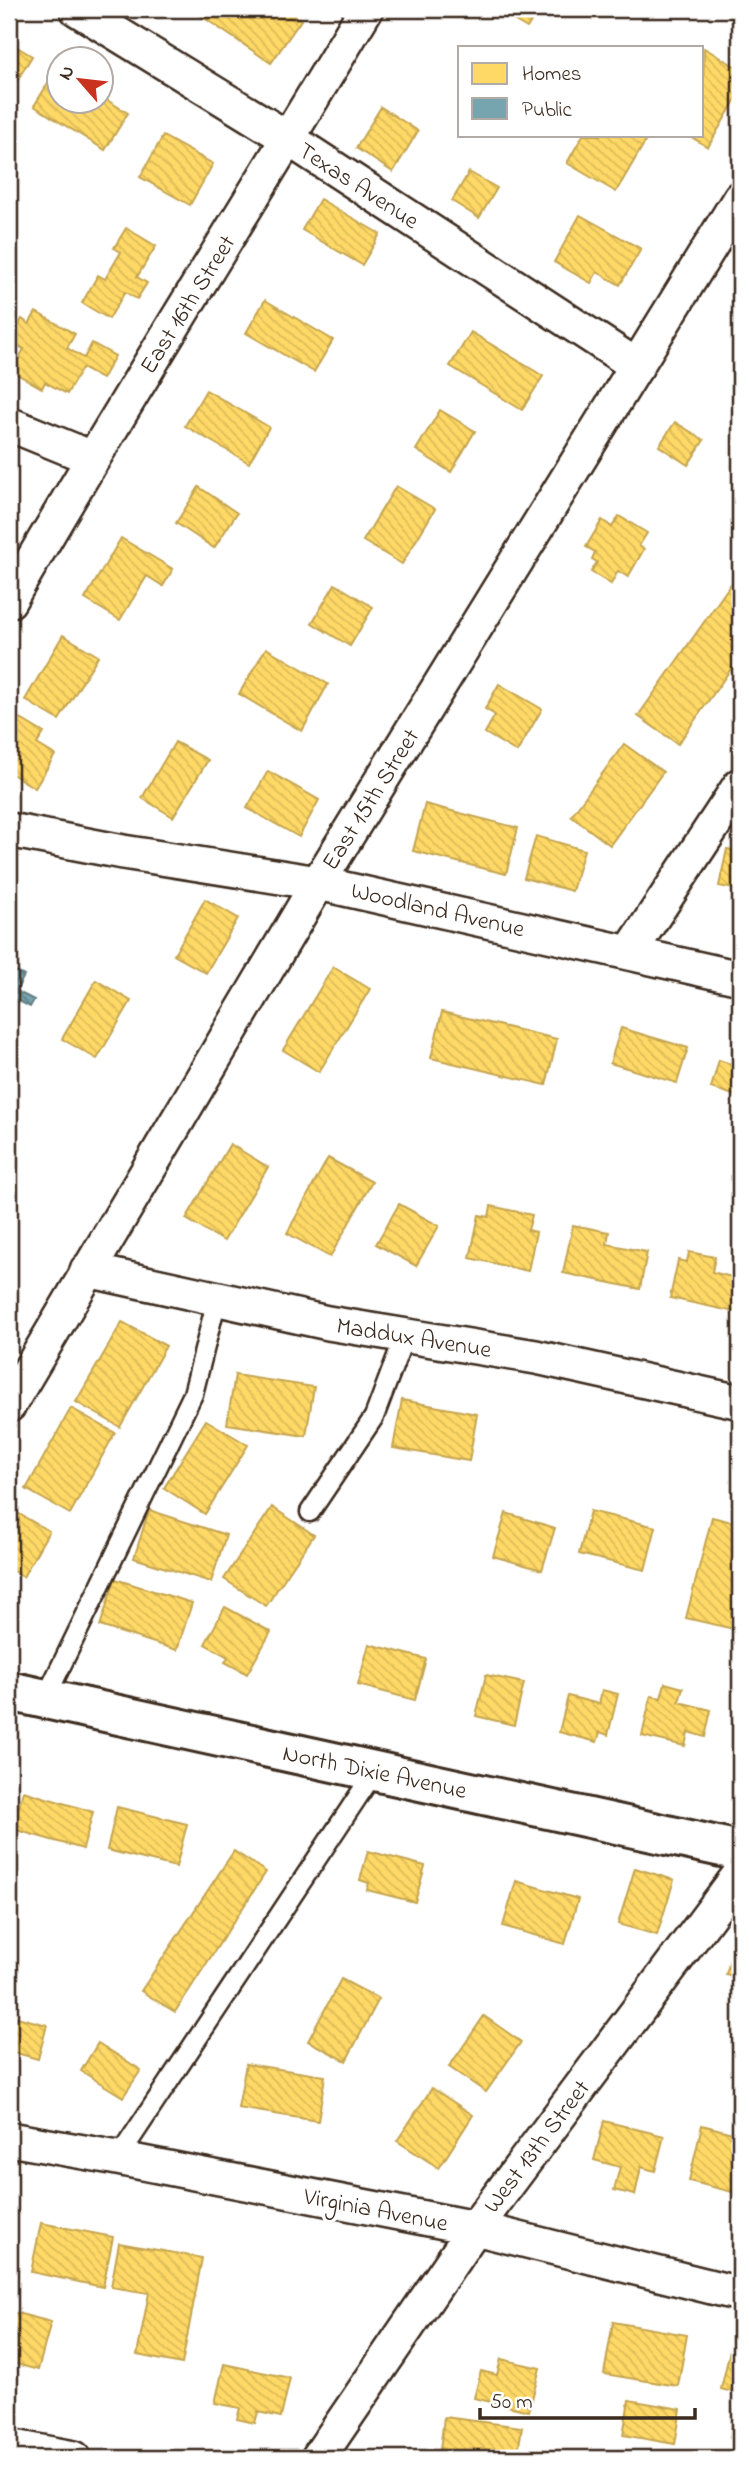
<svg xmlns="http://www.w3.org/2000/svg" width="749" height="2467" font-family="'Indie Flower',sans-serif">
<defs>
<pattern id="homes-back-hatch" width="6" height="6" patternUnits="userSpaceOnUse" patternTransform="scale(1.75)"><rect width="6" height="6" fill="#ffd966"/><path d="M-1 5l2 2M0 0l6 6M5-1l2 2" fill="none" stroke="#dbba58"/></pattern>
<pattern id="public-back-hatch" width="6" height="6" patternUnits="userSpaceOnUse" patternTransform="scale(1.75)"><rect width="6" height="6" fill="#76a5af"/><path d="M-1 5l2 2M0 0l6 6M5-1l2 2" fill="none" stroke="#62878e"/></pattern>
</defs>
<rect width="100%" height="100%" fill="#fff"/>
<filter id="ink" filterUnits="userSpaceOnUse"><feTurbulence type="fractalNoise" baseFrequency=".0143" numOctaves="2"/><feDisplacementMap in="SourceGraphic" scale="14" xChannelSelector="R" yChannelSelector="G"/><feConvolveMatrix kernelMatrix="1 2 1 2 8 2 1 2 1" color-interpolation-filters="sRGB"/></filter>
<g filter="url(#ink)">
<g fill="url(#homes-back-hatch)" stroke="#c4a450" stroke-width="2">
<path d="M191 9H285L301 20 271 63Z"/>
<path d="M495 9H539L527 28Z"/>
<path d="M9 42 32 56 9 94Z"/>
<path d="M704 48 740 69V92L708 147 688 135H702Z"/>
<path d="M57 69 60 71V102H102V97L128 113 105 150 34 106Z"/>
<path d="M381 107 418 131 393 172 356 148Z"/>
<path d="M583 135H649L616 192 567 163Z"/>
<path d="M163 136 213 164 190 205 140 177Z"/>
<path d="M469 172 497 188 479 218 452 201Z"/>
<path d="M320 199 380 234 362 265 302 230Z"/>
<path d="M580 215 641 249 620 285 597 272 591 283 554 262Z"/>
<path d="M126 228 156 246 137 277 147 283 137 299 125 292 109 319 82 303 98 275 105 279 121 252 114 248Z"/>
<path d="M265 300 333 340 314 372 246 333Z"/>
<path d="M36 312 75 334 67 348 84 358 92 343 115 356 102 379 82 368 67 394 45 382 42 388 12 371 24 349 9 341 22 319 29 324Z"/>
<path d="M471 332 543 376 522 410 450 366Z"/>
<path d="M206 390 269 427 249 463 185 426Z"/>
<path d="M440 410 475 431 451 472 416 450Z"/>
<path d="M675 422 704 440 688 465 659 446Z"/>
<path d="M396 486 435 509 402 564 363 541Z"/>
<path d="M199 487 237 513 214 548 176 523Z"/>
<path d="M619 516 647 533 639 546 644 549 628 577 618 571 611 584 591 572 597 562 592 559 595 552 586 547 602 520 612 527Z"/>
<path d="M121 538 173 569 163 586 147 576 120 620 85 599Z"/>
<path d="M740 571V656L678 744 638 716Z"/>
<path d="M335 584 373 607 350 646 312 623Z"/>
<path d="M63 635 98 656 59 720 25 700Z"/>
<path d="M266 648 328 684 302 731 239 694Z"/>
<path d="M499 684 542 709 517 752 485 733 495 715 485 709Z"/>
<path d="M11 713 44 733 37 744 55 755 35 788 9 772V717Z"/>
<path d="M175 742 208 760 173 817 142 798Z"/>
<path d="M624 744 663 772 610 845 571 816Z"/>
<path d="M268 771 319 800 299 837 247 808Z"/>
<path d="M425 804 518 828 506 874 413 851Z"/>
<path d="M536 836 584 850 572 891 524 878Z"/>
<path d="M727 849 740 852V890L719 886Z"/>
<path d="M205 899 238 918 206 973 174 955Z"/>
<path d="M333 967 370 989 319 1072 283 1050Z"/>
<path d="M96 980 131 1001 97 1059 62 1039Z"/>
<path d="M442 1012 557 1039 546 1085 431 1058Z"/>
<path d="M621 1028 688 1048 677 1083 610 1063Z"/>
<path d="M719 1060 740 1067V1097L711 1088Z"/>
<path d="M230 1144 268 1167 224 1241 186 1219Z"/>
<path d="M328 1158 372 1182 330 1257 287 1233Z"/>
<path d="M399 1204 439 1226 416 1266 376 1244Z"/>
<path d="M491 1206 532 1215 528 1230 536 1232 528 1271 470 1258 479 1215 489 1217Z"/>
<path d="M573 1225 609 1232 607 1244 647 1252 640 1289 563 1273Z"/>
<path d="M689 1252 715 1257 712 1272 740 1279V1313L670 1298 678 1260 687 1262Z"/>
<path d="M122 1322 166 1346 120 1427 76 1402Z"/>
<path d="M235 1375 314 1387 306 1436 227 1424Z"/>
<path d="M402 1400 477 1414 469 1461 393 1448Z"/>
<path d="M71 1408 115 1433 70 1514 26 1489Z"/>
<path d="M206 1420 248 1445 205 1514 164 1488Z"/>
<path d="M272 1507 314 1535 266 1606 224 1579Z"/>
<path d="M149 1510 226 1535 211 1582 134 1558Z"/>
<path d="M14 1511 49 1531 23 1577 9 1569V1520Z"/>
<path d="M590 1511 656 1527 645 1570 579 1554Z"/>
<path d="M506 1513 555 1528 542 1570 493 1556Z"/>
<path d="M712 1517 740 1524V1603L734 1629 686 1618Z"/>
<path d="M115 1579 192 1603 177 1650 100 1626Z"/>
<path d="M225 1607 271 1632 247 1674 225 1662 228 1657 205 1644Z"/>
<path d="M369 1644 426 1659 415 1700 358 1685Z"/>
<path d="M486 1675 524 1683 514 1725 476 1716Z"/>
<path d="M665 1683 683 1688 679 1702 711 1710 705 1737 688 1732 685 1746 642 1736 651 1696 661 1698Z"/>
<path d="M602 1690 618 1694 608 1735 600 1732 597 1742 559 1732 568 1696 599 1704Z"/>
<path d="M23 1791 93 1812 83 1849 13 1829Z"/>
<path d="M117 1807 187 1824 176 1867 107 1850Z"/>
<path d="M234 1851 266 1872 175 2012 141 1991Z"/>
<path d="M368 1851 425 1866 415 1902 367 1890 369 1883 360 1880Z"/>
<path d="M635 1868 674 1880 657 1935 618 1924Z"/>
<path d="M516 1881 578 1899 565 1944 503 1926Z"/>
<path d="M735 1943 740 1945V1978L726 1974Z"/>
<path d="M341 1979 379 1999 346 2061 308 2041Z"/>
<path d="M9 2015 47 2025 38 2059 9 2051Z"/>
<path d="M484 2016 521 2042 486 2092 449 2067Z"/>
<path d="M98 2043 141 2070 123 2097 81 2071Z"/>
<path d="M246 2064 325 2076 318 2121 238 2108Z"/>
<path d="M432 2088 473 2115 439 2168 397 2141Z"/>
<path d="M604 2121 664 2136 655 2171 641 2167 635 2195 614 2190 620 2167 594 2160Z"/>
<path d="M702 2125 740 2135V2194L689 2181Z"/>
<path d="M41 2223 113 2237 103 2287 31 2272Z"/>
<path d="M119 2243 202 2258 182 2364 137 2355 149 2293 111 2287Z"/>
<path d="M9 2311 51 2322 38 2370 9 2362Z"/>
<path d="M613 2322 687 2335 678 2386 604 2374Z"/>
<path d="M731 2346 740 2348V2394L721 2389Z"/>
<path d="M501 2359 540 2368 529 2411 474 2398 481 2371 497 2375Z"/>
<path d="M224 2364 290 2378 281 2417 258 2412 255 2423 237 2419 240 2408 215 2403Z"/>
<path d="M629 2400 681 2409 675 2444 623 2435Z"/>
<path d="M735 2409 740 2410V2440L730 2438Z"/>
<path d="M444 2417 522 2427 517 2458H439Z"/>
</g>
<g fill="url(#public-back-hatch)" stroke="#648084" stroke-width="2">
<path d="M9 943 17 947 9 965Z"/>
<path d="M9 968 24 976 16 991 34 1000 30 1007 9 996Z"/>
</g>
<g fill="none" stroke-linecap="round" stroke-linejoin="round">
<defs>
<g id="service">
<path d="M310 1512 374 1417 405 1335"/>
<path d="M45 1699 193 1394 217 1299"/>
<path d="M118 2158 375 1771"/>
</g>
<g id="minor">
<path d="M77 9 289 139 637 366"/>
<path d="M9 424 92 458"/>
<path d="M9 601C124 401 248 207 366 9"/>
<path d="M9 830 123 852 318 883 740 978"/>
<path d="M630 952 740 785"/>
<path d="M87 1270 328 1323 536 1357 740 1402"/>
<path d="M9 1405 318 883 740 198"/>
<path d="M9 2139 112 2157 475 2228 740 2294"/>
<path d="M9 2446 74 2458"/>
<path d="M318 2458 475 2228 740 1874"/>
</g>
<path id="tertiary" d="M9 1691 740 1851"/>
</defs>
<use href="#service" stroke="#3b2a1e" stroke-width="23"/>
<use href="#minor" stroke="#3b2a1e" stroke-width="38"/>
<use href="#tertiary" stroke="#3b2a1e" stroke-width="44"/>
<use href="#service" stroke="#fff" stroke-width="18"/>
<use href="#minor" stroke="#fff" stroke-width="33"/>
<use href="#tertiary" stroke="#fff" stroke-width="38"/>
</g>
</g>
<g text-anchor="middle" stroke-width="7" stroke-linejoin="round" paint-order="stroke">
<g font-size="24" fill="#3b2a1e" stroke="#fff">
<text transform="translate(359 185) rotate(33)" y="8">Texas Avenue</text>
<text transform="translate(187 304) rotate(-58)" y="8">East 16th Street</text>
<text transform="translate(370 799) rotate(-58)" y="8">East 15th Street</text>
<text transform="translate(438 909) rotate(13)" y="8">Woodland Avenue</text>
<text transform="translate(414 1337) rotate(9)" y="8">Maddux Avenue</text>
<text transform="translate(375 1771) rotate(12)" y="8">North Dixie Avenue</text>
<text transform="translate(536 2146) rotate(-53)" y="8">West 13th Street</text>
<text transform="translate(376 2209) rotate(11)" y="8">Virginia Avenue</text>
</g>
</g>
<rect width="749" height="2467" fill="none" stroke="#fff" stroke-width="35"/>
<rect x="18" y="18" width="714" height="2432" fill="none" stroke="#3b2a1e" stroke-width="2.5" filter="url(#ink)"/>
<rect x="458" y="46" width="245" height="91" fill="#ffffff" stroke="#b1aaa5" stroke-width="2"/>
<rect x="472" y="63" width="35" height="21" fill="#ffd966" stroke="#b1aaa5" stroke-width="2"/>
<text x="522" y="80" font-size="21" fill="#3b2a1e">Homes</text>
<rect x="472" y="98" width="35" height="21" fill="#76a5af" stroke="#b1aaa5" stroke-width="2"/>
<text x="522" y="116" font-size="21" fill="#3b2a1e">Public</text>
<g transform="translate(80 80) rotate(298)"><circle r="33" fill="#ffffff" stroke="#b1aaa5" stroke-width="2"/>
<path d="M0-5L12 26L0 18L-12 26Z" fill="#c8321e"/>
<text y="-10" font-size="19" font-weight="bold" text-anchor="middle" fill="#3b2a1e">N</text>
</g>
<path d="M480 2408v10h215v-10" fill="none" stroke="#3b2a1e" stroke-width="3.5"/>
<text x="490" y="2408" font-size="21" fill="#3b2a1e" stroke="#ffffff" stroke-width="5" paint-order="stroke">50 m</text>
</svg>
